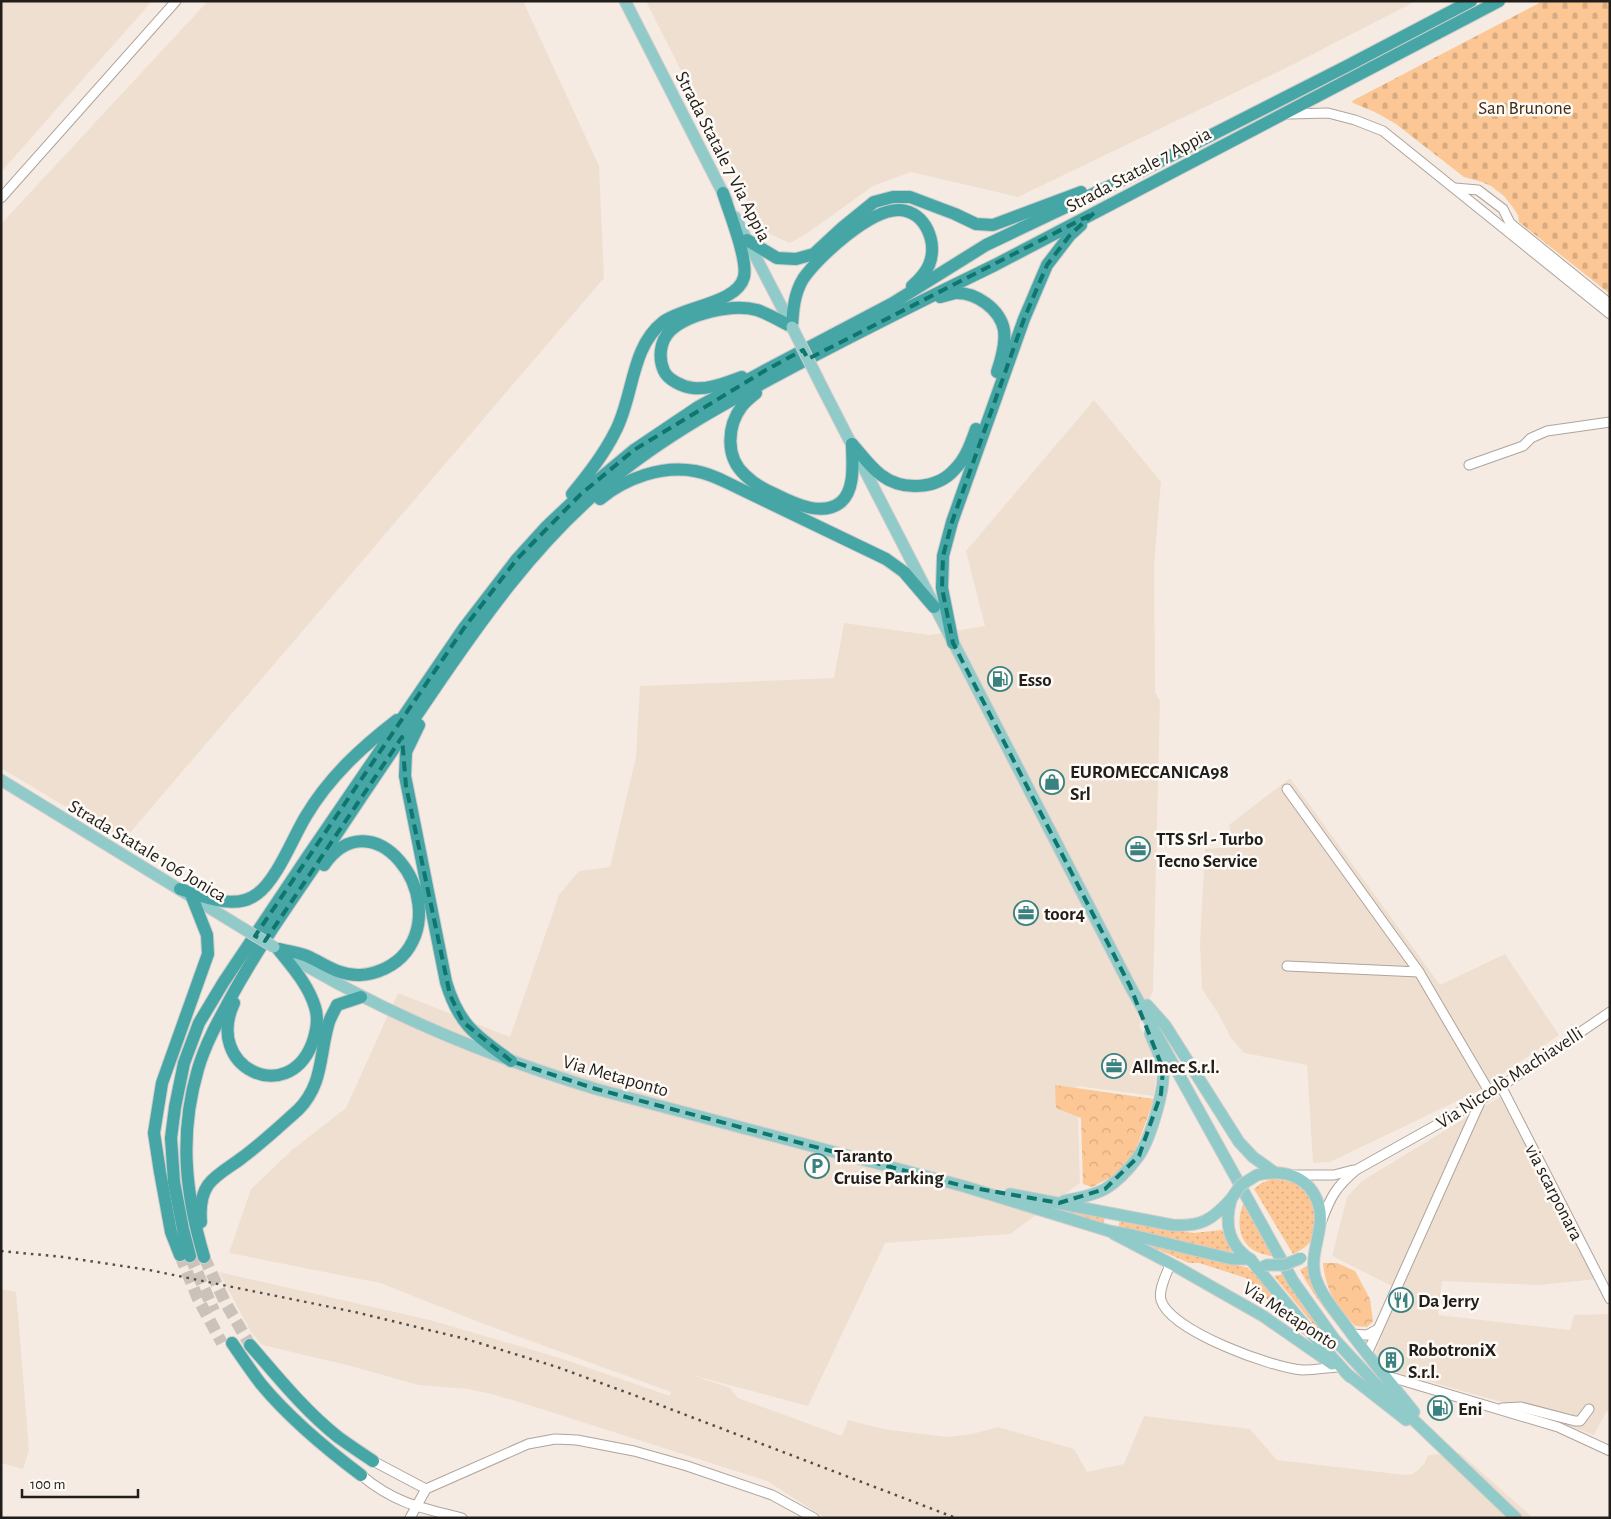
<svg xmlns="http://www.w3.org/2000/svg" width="1611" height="1519" font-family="'Alegreya Sans',sans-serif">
<defs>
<pattern id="grass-dots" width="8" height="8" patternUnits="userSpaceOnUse" patternTransform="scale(1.25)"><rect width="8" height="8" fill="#fcc794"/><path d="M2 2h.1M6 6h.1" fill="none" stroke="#d8aa7f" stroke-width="1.8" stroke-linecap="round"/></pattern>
<pattern id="forest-crowns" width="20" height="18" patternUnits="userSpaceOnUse" patternTransform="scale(1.25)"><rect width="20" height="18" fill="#fcc794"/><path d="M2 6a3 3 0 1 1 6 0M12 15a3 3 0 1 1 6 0" fill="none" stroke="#d8aa7f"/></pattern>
<pattern id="cemetery-stones" width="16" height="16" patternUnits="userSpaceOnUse" patternTransform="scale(1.25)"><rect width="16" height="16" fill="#fcc794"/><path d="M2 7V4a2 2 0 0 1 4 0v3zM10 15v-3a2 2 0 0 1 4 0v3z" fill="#d8aa7f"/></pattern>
</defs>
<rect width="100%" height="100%" fill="#f6ebe2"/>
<g fill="#efdfd0">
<path d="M1 1H152L1 172Z"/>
<path d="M208 1H523L599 166 604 278 123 841 1 768V224Z"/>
<path d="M646 1H1416L1286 68 1018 197 911 172 873 186 806 234 790 243 770 234 747 202Z"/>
<path d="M1094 400 1161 482 1154 566 1155 692 1160 701 1153 990 1139 1026 1155 1056 1156 1073 1154 1096 1077 1086 1080 1183 1010 1234 885 1243 808 1406 692 1375 730 1388 738 1398 842 1436 848 1420 883 1429 947 1437 972 1434 998 1427 1074 1449 1087 1472 1124 1464 1144 1416 1250 1429 1277 1460 1405 1475 1413 1474 1418 1470 1424 1464 1428 1455 1460 1453 1533 1518H825L767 1481 532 1406 495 1395 468 1389 418 1385 351 1366 262 1345 251 1332 219 1272 430 1320 560 1358 670 1396 671 1392 484 1324 380 1283 229 1253 251 1189 292 1150 346 1108 398 993 510 1037 559 895 579 871 610 867 636 757 640 686 834 678 844 623 930 635 985 626 966 551Z"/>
<path d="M1290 778 1440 985 1505 954 1559 1035 1478 1091 1330 1162 1313 1163 1307 1065 1244 1053 1231 1038 1218 1013 1202 989 1200 944 1205 849 1233 847 1229 825Z"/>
<path d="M1500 1097 1597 1279 1540 1285 1442 1281 1438 1315 1570 1330 1574 1315 1610 1314V1410L1606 1412 1594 1435 1498 1401 1389 1370 1375 1353 1400 1290 1332 1256 1347 1197 1362 1181Z"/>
<path d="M1 1289 16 1292 29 1450 23 1469 1 1463Z"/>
</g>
<g fill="url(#grass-dots)">
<path d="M1271 1179C1287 1179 1309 1185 1315 1203 1317 1207 1315 1214 1315 1219 1315 1239 1312 1245 1293 1254L1254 1189 1260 1184Z"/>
<path d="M1028 1202 1105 1216 1104 1223Z"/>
<path d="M1244 1202 1275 1257C1267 1255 1259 1254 1252 1249 1237 1239 1237 1217 1244 1202Z"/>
<path d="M1120 1220 1193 1233 1222 1230 1233 1254 1118 1228Z"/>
<path d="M1143 1243 1246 1267 1259 1277 1313 1342 1270 1309 1267 1299 1246 1278 1199 1263H1189Z"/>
<path d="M1307 1266 1328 1309 1368 1361C1343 1332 1318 1305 1300 1270Z"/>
<path d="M1283 1274 1302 1305 1334 1345 1332 1347 1274 1276Z"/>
</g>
<g fill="url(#forest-crowns)">
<path d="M1055 1085 1154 1099 1134 1155 1117 1174 1092 1187 1083 1184 1081 1118 1056 1108Z"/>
<path d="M1323 1263H1337L1355 1271 1370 1299 1373 1321 1367 1327 1355 1326C1336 1305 1326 1292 1323 1263Z"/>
</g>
<path fill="url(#cemetery-stones)" d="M1543 1H1610V294L1519 222 1518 215 1511 205 1504 196 1491 186 1482 182 1464 177 1396 124 1375 112 1353 103 1352 101Z"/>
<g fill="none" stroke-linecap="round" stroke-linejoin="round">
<g stroke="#cbc2ba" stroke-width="12" stroke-dasharray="12 6" stroke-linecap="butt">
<path d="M180 1255 198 1299 222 1343"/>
<path d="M190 1256 214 1311"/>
<path d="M204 1257 225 1302 250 1345"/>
</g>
<defs>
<g id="minor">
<path d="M1289 114 1328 113 1355 120 1383 131 1610 314"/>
<path d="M1455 188 1478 190 1503 209 1510 223 1610 304"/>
<path d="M1 198 176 1"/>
<path d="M1469 465 1523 446 1531 438 1547 431 1610 422"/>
<path d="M1287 789 1419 972 1490 1093"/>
<path d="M1287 966 1419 972"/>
<path d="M1501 1086 1610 1299"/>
<path d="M1292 1175H1334L1353 1170"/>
<path d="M1322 1220C1331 1196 1336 1187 1356 1170L1481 1100 1610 1012"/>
<path d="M1170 1264C1167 1274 1158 1289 1161 1300 1170 1331 1273 1368 1302 1370 1314 1370 1326 1368 1337 1367"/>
<path d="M1351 1334 1367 1335 1378 1329"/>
<path d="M1367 1354 1481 1100"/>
<path d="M1384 1375 1558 1427 1610 1451"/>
<path d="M1502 1408 1521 1407 1575 1421H1580L1589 1409"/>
<path d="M373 1461 426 1489"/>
<path d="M361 1475C394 1503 421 1508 462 1518"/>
<path d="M410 1518 426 1489 528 1444 555 1439 577 1440 634 1451 687 1466 772 1495 814 1518"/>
</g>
<g id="major">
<path d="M625 1 727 201"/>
<path d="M735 217 792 327"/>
<path d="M823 389 1130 986 1293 1281 1335 1340 1374 1382 1516 1518"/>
<path d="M1 780 244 929"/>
<path d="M281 951C383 1013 482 1054 596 1089L963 1186 1109 1231 1132 1235 1232 1259H1250L1321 1345 1350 1377"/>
<path d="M1147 1005 1165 1025 1239 1142 1253 1157 1274 1172"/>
<path d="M1257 1175C1279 1170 1302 1173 1314 1194 1331 1223 1308 1248 1315 1276 1320 1293 1333 1309 1343 1322 1365 1353 1390 1382 1414 1412"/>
<path d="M1010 1194 1172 1225C1201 1227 1212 1220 1231 1199"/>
<path d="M1231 1200C1224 1224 1229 1246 1251 1260"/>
<path d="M1064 1201C1077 1198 1093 1196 1105 1189 1117 1182 1129 1169 1138 1157 1150 1140 1165 1090 1163 1070 1162 1058 1154 1044 1150 1033"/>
<path d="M1114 1234 1177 1267 1263 1316 1332 1364"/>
<path d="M1346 1373 1406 1420"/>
</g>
<g id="highway">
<path d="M747 240 777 258 796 259 814 254 842 228 874 202 893 197H910L955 214 976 224 993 225 1081 192"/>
<path d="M940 297C945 296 950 294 955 293 976 292 1000 309 1004 330 1006 343 1001 360 997 372"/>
<path d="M742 377C727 382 709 390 693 388 683 387 668 380 664 371 658 358 660 341 670 331 688 314 733 303 757 310 769 314 780 321 792 327 793 310 794 294 803 279 818 257 871 208 900 210 926 212 938 243 929 265 925 274 919 280 912 286"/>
<path d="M756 393C751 397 746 401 742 406 727 426 725 457 745 475 754 484 765 490 777 495 795 504 823 517 841 502 856 489 852 461 852 444"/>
<path d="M852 444C861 454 870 467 881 475 902 491 937 490 955 469 966 458 971 443 976 429"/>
<path d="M572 494C588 475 604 454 615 432 634 397 630 348 663 322 684 306 737 304 744 277 748 259 729 212 723 193"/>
<path d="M600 499C626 478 662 465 695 471 707 473 718 478 728 483L886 559 904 572 934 607"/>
<path d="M953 643 942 588 943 556 952 522 1024 319 1047 265 1070 235 1081 225"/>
<path d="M419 725 406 752 405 776 446 982C459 1026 477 1036 511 1061"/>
<path d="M180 889C203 896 235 911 257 894 277 880 293 837 306 816 329 777 362 747 397 720"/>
<path d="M278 949C288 951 298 952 307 956 325 964 339 976 360 975 377 974 395 966 406 952 450 894 372 796 324 865"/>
<path d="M234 1003C204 1067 287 1107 312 1044 316 1033 319 1019 315 1007 308 984 292 967 278 949"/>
<path d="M201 1222C200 1210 201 1195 208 1185 217 1173 232 1166 243 1157 262 1143 280 1126 298 1110 324 1084 319 1054 329 1022 331 1016 335 1010 337 1005L361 997"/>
<path d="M180 1255 171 1232 160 1172 154 1133 162 1083 208 954 207 935 192 897"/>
<path d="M190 1256 183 1229 174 1182 171 1138 175 1107 184 1063 199 1023 223 983 308 856 464 628 517 559 547 526 581 494 634 450 698 407 766 370 893 303 986 245 1131 176 1347 66 1471 1"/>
<path d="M204 1257C185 1193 179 1134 198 1069 205 1045 217 1023 229 1001 260 943 299 890 336 835 367 788 399 741 431 694 482 619 534 545 604 486 665 434 736 397 806 360 869 327 931 296 995 265L1499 1"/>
<path d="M232 1343C241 1356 251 1371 261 1384 290 1419 325 1448 361 1475"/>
<path d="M250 1345C277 1376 305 1411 338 1437 349 1445 361 1453 373 1461"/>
</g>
</defs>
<use href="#minor" stroke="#aea49b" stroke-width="11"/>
<use href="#major" stroke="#cecdcd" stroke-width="13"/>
<use href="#highway" stroke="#cecdcd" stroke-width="14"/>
<use href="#minor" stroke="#fff" stroke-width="9"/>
<use href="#major" stroke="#90cac9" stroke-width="11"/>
<use href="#highway" stroke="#46a6a5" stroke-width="12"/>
<path stroke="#524d48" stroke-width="2.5" stroke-dasharray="2.5 5" stroke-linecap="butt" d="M1 1251 63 1257 149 1270 355 1312 466 1339 557 1367 631 1394 956 1518"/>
<defs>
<g id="major-bridge">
<path d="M792 327 823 389"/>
<path d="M244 929 274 947"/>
<path d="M1231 1199 1241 1185 1257 1175"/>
<path d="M1265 1265H1284L1301 1258"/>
</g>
</defs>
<use href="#major-bridge" stroke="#cecdcd" stroke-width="13" stroke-linecap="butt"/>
<use href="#major-bridge" stroke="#90cac9" stroke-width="11"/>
</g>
<path fill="none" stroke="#0f766e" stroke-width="4" stroke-dasharray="10 6" stroke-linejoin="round" d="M1094 213 1070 235 1047 265 1024 319 952 522 943 556 942 588 953 643 1130 986 1163 1069 1161 1094 1139 1156 1105 1189 1059 1203 963 1186 596 1089 511 1061 463 1022 450 995 406 786 402 737 265 941 255 936 464 628 517 559 581 494 634 450 766 370 803 350 808 359Z"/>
<defs>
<symbol id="fuel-ring" viewBox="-11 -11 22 22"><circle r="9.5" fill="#fefaf6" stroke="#3a8282" stroke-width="1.5"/><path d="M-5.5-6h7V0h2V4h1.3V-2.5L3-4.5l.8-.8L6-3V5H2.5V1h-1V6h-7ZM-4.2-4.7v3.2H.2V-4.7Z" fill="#3a8282"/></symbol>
<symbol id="shop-ring" viewBox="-11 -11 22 22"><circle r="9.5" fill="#fefaf6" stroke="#3a8282" stroke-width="1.5"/><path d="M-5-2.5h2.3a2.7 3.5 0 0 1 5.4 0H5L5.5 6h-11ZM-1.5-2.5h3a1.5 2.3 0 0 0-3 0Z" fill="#3a8282"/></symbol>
<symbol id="office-ring" viewBox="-11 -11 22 22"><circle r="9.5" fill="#fefaf6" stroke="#3a8282" stroke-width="1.5"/><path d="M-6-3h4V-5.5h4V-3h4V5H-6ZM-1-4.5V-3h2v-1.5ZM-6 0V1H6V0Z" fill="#3a8282"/></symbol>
<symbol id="parking-ring" viewBox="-11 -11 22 22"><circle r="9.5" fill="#fefaf6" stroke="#3a8282" stroke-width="1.5"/><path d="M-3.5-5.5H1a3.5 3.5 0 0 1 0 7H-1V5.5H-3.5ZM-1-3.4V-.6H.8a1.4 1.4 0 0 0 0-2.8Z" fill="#3a8282"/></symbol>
<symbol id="restaurant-ring" viewBox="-11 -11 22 22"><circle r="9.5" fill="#fefaf6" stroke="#3a8282" stroke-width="1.5"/><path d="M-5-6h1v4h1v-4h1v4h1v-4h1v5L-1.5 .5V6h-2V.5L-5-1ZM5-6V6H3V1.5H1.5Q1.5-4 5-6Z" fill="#3a8282"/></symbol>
<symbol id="building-ring" viewBox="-11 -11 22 22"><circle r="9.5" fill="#fefaf6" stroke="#3a8282" stroke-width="1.5"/><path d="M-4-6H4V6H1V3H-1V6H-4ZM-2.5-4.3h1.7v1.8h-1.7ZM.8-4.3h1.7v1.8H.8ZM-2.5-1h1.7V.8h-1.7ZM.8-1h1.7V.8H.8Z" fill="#3a8282"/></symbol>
</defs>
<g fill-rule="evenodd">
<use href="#fuel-ring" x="986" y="665" width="28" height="28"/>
<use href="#shop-ring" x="1038" y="768" width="28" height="28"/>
<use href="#office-ring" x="1124" y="835" width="28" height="28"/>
<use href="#office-ring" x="1012" y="899" width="28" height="28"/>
<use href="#office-ring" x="1100" y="1052" width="28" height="28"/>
<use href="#parking-ring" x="803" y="1152" width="28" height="28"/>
<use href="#restaurant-ring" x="1387" y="1286" width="28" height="28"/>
<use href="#building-ring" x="1377" y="1346" width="28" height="28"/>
<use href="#fuel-ring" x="1426" y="1394" width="28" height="28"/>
</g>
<g text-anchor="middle" stroke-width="5" stroke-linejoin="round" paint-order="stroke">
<g font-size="19" fill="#452c14" stroke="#fefaf6">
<text x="1525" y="114">San Brunone</text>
</g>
<g font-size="19" fill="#211d1a" stroke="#fefaf6">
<text transform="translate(724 156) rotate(63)" y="7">Strada Statale 7 Via Appia</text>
<text transform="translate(1138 169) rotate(-28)" y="7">Strada Statale 7 Appia</text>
<text transform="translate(148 850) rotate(31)" y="7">Strada Statale 106 Jonica</text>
<text transform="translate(616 1075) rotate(16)" y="7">Via Metaponto</text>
<text transform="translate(1509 1077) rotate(-33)" y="7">Via Niccolò Machiavelli</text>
<text transform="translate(1555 1192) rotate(63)" y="7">via scarponara</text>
<text transform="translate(1291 1315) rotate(33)" y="7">Via Metaponto</text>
</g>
<g font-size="19" font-weight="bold" fill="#211d1a" stroke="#fefaf6" text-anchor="start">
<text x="1018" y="686">Esso</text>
<text x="1070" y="778">EUROMECCANICA98<tspan x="1070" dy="22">Srl</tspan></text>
<text x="1156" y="845">TTS Srl - Turbo<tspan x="1156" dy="22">Tecno Service</tspan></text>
<text x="1044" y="920">toor4</text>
<text x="1132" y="1073">Allmec S.r.l.</text>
<text x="834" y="1162">Taranto<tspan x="834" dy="22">Cruise Parking</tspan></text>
<text x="1418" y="1307">Da Jerry</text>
<text x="1408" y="1356">RobotroniX<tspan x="1408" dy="22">S.r.l.</tspan></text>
<text x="1458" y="1415">Eni</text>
</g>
</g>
<rect width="1611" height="1519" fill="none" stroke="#211d1a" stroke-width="5"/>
<path d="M22 1489v8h116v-8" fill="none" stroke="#211d1a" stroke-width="2.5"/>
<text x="30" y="1489" font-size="15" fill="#211d1a" stroke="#fefaf6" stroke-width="4" paint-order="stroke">100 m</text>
</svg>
